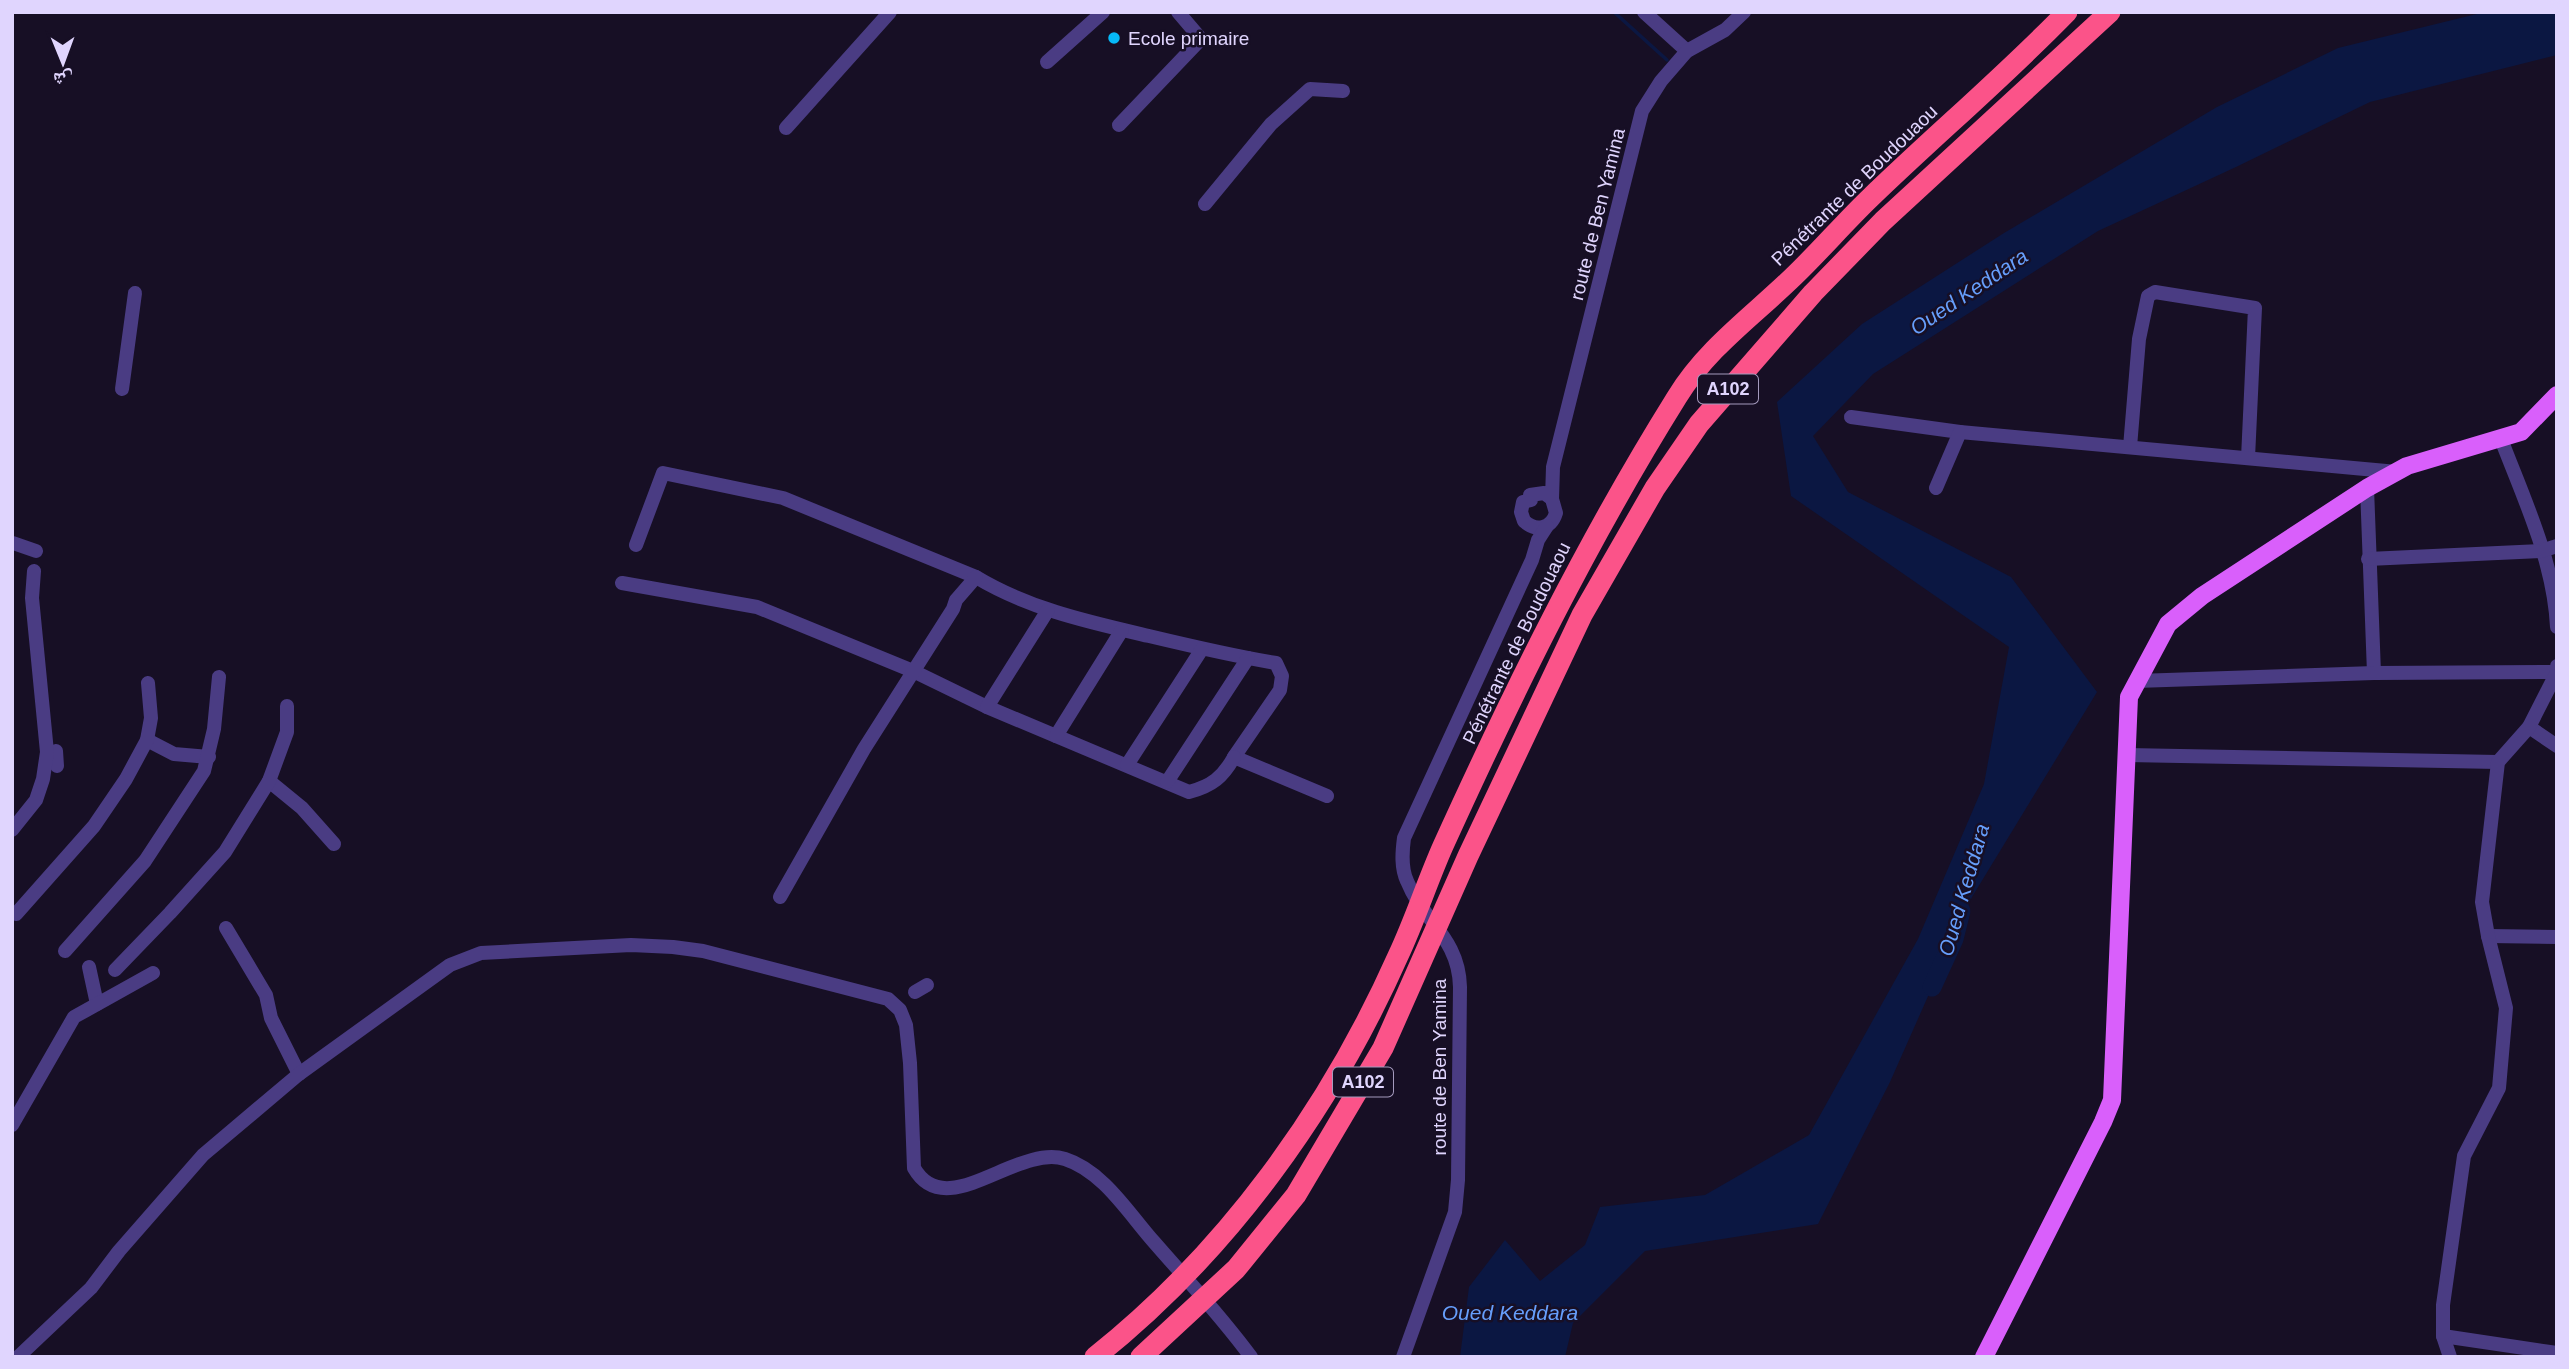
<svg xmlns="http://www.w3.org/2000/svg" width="2569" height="1369" font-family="Arial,'Noto Naskh Arabic',sans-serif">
<rect width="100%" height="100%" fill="#170f25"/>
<path fill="#0b1742" d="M2485 12H2557V55L2370 102 2236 167 2098 231 1873 374 1813 436 1848 492 2011 577 2097 692 1972 897 1890 1082 1818 1224 1645 1251 1573 1323 1565 1357H1460L1469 1287 1505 1240 1540 1281 1585 1245 1600 1207 1705 1195 1809 1135 1918 939 1984 784 2009 647 1791 496 1777 402 1862 324 2004 233 2217 107 2338 48Z"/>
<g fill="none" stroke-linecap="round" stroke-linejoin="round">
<path stroke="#0b1742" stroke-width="3.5" d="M1614 12 1667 60"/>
<path stroke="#0b1742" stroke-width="19" d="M1932 987 1954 939 1961 911"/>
<g stroke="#4a3c83" stroke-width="14">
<path d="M1644 12 1687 51"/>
<path d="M1047 62 1103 12"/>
<path d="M1119 125 1201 39 1178 12"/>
<path d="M786 128 890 12"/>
<path d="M1205 204 1271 124 1310 89 1343 91"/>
<path d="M122 389 135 293"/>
<path d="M1851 417 1960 432"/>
<path d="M2501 439C2524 499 2554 562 2557 627"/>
<path d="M2130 447 2139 339 2148 296 2155 292 2255 308 2248 458"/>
<path d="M1936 488 1960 432 2397 472"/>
<path d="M2367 488 2374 673"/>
<path d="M1552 499 1544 493 1530 495 1531 500 1523 502 1521 512 1524 521C1536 532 1551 529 1556 513L1552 499 1553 467 1642 111 1661 81 1687 51 1725 30 1744 12"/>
<path d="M13 543 36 551"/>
<path d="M636 545 663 473 783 498 976 577C1029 609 1089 622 1149 636 1191 646 1233 656 1276 663L1282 676 1280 690 1234 757 1327 796"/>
<path d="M2368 559 2541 551 2557 546"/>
<path d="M622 583 757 607 913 671 987 707"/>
<path d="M1048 610 987 707 1189 792C1212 786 1223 777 1234 757"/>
<path d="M2136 681 2374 673 2557 672"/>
<path d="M2529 727 2557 746"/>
<path d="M1056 736 1122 630"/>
<path d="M147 740 174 754 209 757"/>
<path d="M56 751 57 766"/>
<path d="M2127 755 2498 762"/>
<path d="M1127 765 1202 649"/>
<path d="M269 781 302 808 334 844"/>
<path d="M1167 782 1248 658"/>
<path d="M12 830 36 800 43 779 47 752 32 598 34 571"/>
<path d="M780 897 864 749 953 609 956 600 976 577"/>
<path d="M16 914 94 826 126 779 147 740 151 718 148 683"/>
<path d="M226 928 266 995 271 1018 299 1074"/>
<path d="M2488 936 2557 937"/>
<path d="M65 951 145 861 204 771 214 729 219 677"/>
<path d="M89 967 97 1004"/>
<path d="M115 970 170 913 225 852 269 781 287 732V706"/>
<path d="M915 992 927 985"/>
<path d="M12 1125 74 1017 153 973"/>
<path d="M2443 1336 2557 1353"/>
<path d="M18 1357 91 1288 119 1251 203 1155 299 1074 450 965 481 953 631 945 673 947 703 951 888 999 900 1010 906 1025 910 1063 914 1168C946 1224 1016 1144 1065 1159 1103 1171 1129 1214 1154 1242 1187 1280 1221 1316 1251 1357"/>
<path d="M1403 1357 1455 1212 1458 1180 1460 987C1459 938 1423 921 1407 881 1401 868 1402 853 1404 838L1532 560 1538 540 1547 526"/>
<path d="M2450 1357 2443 1336V1305L2464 1156 2499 1088 2506 1008 2488 936 2482 902 2498 762 2529 727 2557 672V666"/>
</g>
<path stroke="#d95ffb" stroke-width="18" d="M1984 1357 2103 1122 2112 1100 2129 697 2168 624 2202 596 2367 488 2407 466 2521 432 2557 395"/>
<g stroke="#fb5389" stroke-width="21">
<path d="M1095 1357C1227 1252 1330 1109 1398 956 1415 920 1427 882 1443 846 1513 692 1587 541 1677 397 1707 348 1753 316 1794 276 1820 251 1844 223 1870 198 1935 135 2004 77 2067 12"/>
<path d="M1141 1357 1236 1269 1296 1195 1383 1048 1468 856 1582 615 1655 488 1699 424 1813 293 1883 221 2110 12"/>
</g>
</g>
<circle fill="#06b9f8" stroke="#170f25" stroke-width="2.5" cx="1114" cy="38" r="7"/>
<g text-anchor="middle" stroke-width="5" stroke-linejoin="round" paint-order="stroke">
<g fill="#170f25" stroke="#a49abd" stroke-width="2">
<rect x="1698" y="374.5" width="60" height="29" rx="5"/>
<rect x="1333" y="1067.5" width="60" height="29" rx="5"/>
</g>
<g font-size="18" font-weight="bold" fill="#e0d5fe">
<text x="1728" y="395">A102</text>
<text x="1363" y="1088">A102</text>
</g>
<g font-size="19" fill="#e0d5fe" stroke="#170f25" text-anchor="start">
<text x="1128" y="45">Ecole primaire</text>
</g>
<g font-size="19" fill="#e0d5fe" stroke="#170f25">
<text transform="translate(1854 185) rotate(-44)" y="7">Pénétrante de Boudouaou</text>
<text transform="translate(1597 214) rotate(-76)" y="7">route de Ben Yamina</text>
<text transform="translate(1516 643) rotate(-64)" y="7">Pénétrante de Boudouaou</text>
<text transform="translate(1439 1067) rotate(-90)" y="7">route de Ben Yamina</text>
</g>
<g font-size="21" font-style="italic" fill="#669efb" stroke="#170f25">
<text transform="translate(1969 292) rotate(-34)" y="7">Oued Keddara</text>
<text transform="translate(1964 890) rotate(-74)" y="7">Oued Keddara</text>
<text x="1510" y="1320">Oued Keddara</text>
</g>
</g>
<rect width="2569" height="1369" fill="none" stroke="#e0d5fe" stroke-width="28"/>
<g transform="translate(63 63) rotate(179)" stroke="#170f25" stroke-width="5" paint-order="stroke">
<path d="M0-5L12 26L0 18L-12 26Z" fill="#e0d5fe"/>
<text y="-10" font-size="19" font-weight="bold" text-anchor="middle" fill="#e0d5fe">ش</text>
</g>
</svg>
